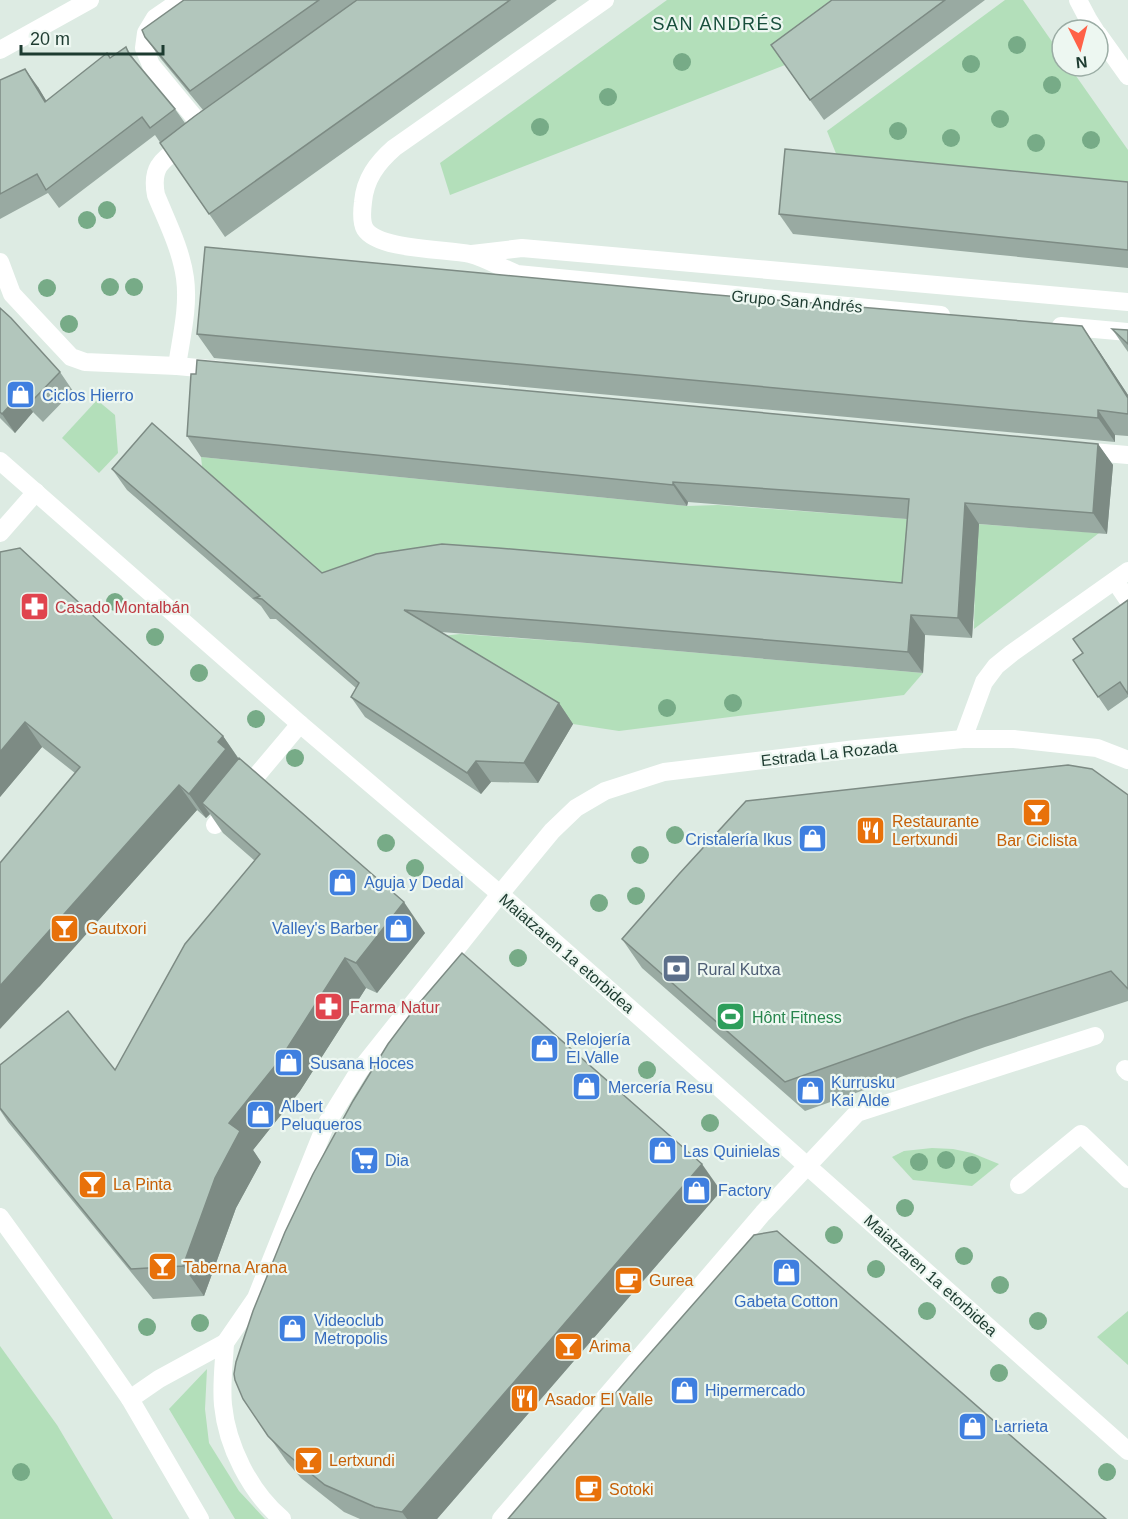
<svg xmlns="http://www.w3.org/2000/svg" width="1128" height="1519" font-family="Helvetica,sans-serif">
<rect width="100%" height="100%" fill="#ddebe3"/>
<g fill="#b3dfba">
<path d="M667 0H873L785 65 450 195 440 163Z"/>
<path d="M1005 0H1023L1062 56V66H1069L1128 150V193L841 166 827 131Z"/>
<path d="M97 400 115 415 118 453 99 473 62 438Z"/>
<path d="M201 457 687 506 718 505 1099 533 974 629 975 579 917 604 336 593 203 476Z"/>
<path d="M460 634 587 643 923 673 904 695 619 731 573 724 390 642Z"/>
<path d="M932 1148 953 1149 972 1153 999 1164 972 1186 913 1180 892 1157 904 1151Z"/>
<path d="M1128 1311V1365L1097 1337Z"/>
<path d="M0 1346 57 1425 113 1519H0Z"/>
<path d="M207 1369 205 1409 209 1443 239 1491 265 1519H235L169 1409Z"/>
</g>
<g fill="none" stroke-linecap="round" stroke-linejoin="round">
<g stroke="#fff" stroke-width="18">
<path d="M181 0 155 18 146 33 144 48 151 65 204 129"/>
<path d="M605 0 394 148C377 163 365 179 363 202 362 210 361 222 365 229 378 250 447 249 470 254 486 258 502 268 517 274L941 315"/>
<path d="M1078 0 1088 19 1095 30"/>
<path d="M1098 34 1128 76"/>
<path d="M0 50 90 0"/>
<path d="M472 254 522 248 1128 302"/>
<path d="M0 262 12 294 71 357 85 362 177 366 220 370"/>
<path d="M1061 326 1128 332"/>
<path d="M177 366C181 338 189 307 185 278 181 249 167 222 156 195 150 164 165 159 187 142"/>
<path d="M1081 451 1128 455"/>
<path d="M0 461 300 724 500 894 607 988 1128 1451"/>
<path d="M0 533 36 492"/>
<path d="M1115 581 1128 600"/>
<path d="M963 739 984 682 996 666 1012 653 1128 571"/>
<path d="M215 825 300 724"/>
<path d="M1125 1069 1128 1072"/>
<path d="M1019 1185 1081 1134 1128 1179"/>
<path d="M0 1217 94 1347 130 1399 200 1519"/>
<path d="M225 1343C224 1363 221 1385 223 1405 227 1446 250 1492 282 1519"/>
<path d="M130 1399 159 1379 225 1343 256 1298 325 1126 359 1071 500 894 552 831 576 808 605 791 664 772 856 749 963 739H1014L1097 748 1128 760"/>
<path d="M501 1519 763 1213 857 1113 1095 1036"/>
</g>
</g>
<g fill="#77ab87">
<circle cx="1017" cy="45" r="9"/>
<circle cx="682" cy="62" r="9"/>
<circle cx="971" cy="64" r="9"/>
<circle cx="1052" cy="85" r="9"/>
<circle cx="608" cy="97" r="9"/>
<circle cx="1000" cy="119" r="9"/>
<circle cx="540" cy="127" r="9"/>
<circle cx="898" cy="131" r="9"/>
<circle cx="951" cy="138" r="9"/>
<circle cx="1091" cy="140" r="9"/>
<circle cx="1036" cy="143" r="9"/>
<circle cx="107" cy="210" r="9"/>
<circle cx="87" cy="220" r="9"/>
<circle cx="110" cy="287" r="9"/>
<circle cx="134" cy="287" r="9"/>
<circle cx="47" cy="288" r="9"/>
<circle cx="69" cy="324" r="9"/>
<circle cx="115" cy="602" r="9"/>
<circle cx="155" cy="637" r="9"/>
<circle cx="199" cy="673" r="9"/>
<circle cx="733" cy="703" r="9"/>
<circle cx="667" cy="708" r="9"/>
<circle cx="256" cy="719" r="9"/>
<circle cx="295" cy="758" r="9"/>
<circle cx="675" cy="835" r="9"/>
<circle cx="386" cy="843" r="9"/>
<circle cx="640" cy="855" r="9"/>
<circle cx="415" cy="868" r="9"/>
<circle cx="636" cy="896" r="9"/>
<circle cx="599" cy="903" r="9"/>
<circle cx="518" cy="958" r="9"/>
<circle cx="647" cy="1070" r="9"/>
<circle cx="710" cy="1123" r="9"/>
<circle cx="946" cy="1160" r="9"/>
<circle cx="919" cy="1162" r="9"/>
<circle cx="972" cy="1165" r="9"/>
<circle cx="905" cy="1208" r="9"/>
<circle cx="834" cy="1235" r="9"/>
<circle cx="964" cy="1256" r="9"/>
<circle cx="876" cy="1269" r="9"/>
<circle cx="1000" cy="1285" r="9"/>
<circle cx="927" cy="1311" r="9"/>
<circle cx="1038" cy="1321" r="9"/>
<circle cx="200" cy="1323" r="9"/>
<circle cx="147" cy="1327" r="9"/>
<circle cx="999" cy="1373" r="9"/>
<circle cx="21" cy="1472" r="9"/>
<circle cx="1107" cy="1472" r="9"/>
</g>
<g fill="#99aaa2">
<path d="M184 0H557L225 237 155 135 59 208 48 193 0 219V80L38 87 46 101 126 47 138 65 175 109 185 123 203 110 161 59 145 37Z"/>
<path d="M832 0H985L824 120 771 45Z"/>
<path d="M1128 182V268L793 234 779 214Z"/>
<path d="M0 308 60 372 73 391 43 422 33 412 15 433 0 418Z"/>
<path d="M1112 329 1128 330V352Z"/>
<path d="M197 334 1099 351 1128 395V436L1115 435V442L214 358Z"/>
<path d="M187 436 1098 444 1113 465 1107 534 979 524 972 638 925 635 923 673 587 643 441 632 559 703 573 724 538 783 491 782 481 794 365 717 351 697 356 688 276 619H270L261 606 127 490 112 469 322 573 902 583 907 519 688 502 687 506 201 457Z"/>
<path d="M0 552 223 736 239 759 425 933 377 993 366 988 300 1091 253 1150 261 1162 236 1208 204 1296 153 1299 8 1122 0 1110V1065L115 1070 255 861 223 833 210 814 206 818 197 810 39 987 75 773 42 747 0 797Z"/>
<path d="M1128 600V697L1108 711 1073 660 1083 653Z"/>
<path d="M1128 795V1001L985 1047 805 1111 642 968 622 939Z"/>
<path d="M721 1191 437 1519H360L344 1512 301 1478 287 1462 243 1399Z"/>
</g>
<g fill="#7d8b84">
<path d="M25 69 38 87 58 120 45 102Z"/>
<path d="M1082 326 1099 351 1128 395V398Z"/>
<path d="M20 394 33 412 15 433 2 414Z"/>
<path d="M1098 410 1115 435V442L1098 418Z"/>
<path d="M1098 444 1113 465 1107 534 1093 513Z"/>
<path d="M673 482 688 502 687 506 673 485Z"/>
<path d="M965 503 979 524 972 638 958 618Z"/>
<path d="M911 615 925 635 923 673 908 652Z"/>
<path d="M559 703 573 724 538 783 524 763Z"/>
<path d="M25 722 42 747 0 797V752Z"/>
<path d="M223 736 240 761 202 803 210 814 206 818 189 794 218 742Z"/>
<path d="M476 761 491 782 481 794 467 773Z"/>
<path d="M179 785 197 810 39 987 0 1029V986Z"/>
<path d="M404 902 425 933 377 993 356 963Z"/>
<path d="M345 958 366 988 300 1091 253 1150 261 1162 236 1208 204 1296 183 1266 229 1123Z"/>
<path d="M702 1164 721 1191 437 1519H407L402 1512Z"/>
</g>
<g fill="#b2c6bc" stroke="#7d8b84" stroke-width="1.5">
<path d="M184 0H319L190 91 145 37 142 30Z"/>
<path d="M357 0H510L209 214 160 143 195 116Z"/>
<path d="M832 0H945L810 100 771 45Z"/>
<path d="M126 47 129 54 175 109 150 128 142 117 46 190 37 174 0 194V80L25 69 45 102 107 53 110 58Z"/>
<path d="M785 149 1128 182V250L779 214Z"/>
<path d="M205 247 705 294 1082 326 1128 398V414L1098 410V418L197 334Z"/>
<path d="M0 308 11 318 60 372 30 403 20 394 2 414 0 412Z"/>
<path d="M1112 329 1128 330V344Z"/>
<path d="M197 360 1098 444 1093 513 965 503 958 618 911 615 908 652 572 623 404 610 559 703 524 763 476 761 467 773 351 697 359 683 262 599 255 598 260 596 112 469 152 423 322 573 376 554 442 544 498 548 902 583 909 499 673 482V485L187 436 191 374H196Z"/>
<path d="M20 548 223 736 218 742 226 749 189 794 179 785 0 986V863L80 767 25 722 0 752V552Z"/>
<path d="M1128 600V694L1120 682 1098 697 1073 660 1083 653 1073 639Z"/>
<path d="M239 758 404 902 356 963 345 958 279 1061 229 1123 240 1131 215 1178 183 1266 131 1269 0 1108V1065L68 1011 115 1070 185 944 260 854 202 803Z"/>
<path d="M1068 765 1092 769 1128 795V989L1111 971 965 1018 785 1082 622 939 679 874 746 801Z"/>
<path d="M462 953 702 1164 402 1512 375 1507 325 1485 283 1451 268 1436 243 1399 235 1380 234 1374 236 1362 253 1311 285 1232 313 1174 353 1101 388 1044 415 1008Z"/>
<path d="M777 1231 1106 1519H508L638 1367 754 1235Z"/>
</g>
<defs>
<symbol id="shop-square" viewBox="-11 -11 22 22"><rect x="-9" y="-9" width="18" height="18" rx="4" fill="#3f7fe0" stroke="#edf7f1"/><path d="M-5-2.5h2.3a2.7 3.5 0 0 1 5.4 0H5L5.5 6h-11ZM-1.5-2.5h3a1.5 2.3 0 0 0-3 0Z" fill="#fff"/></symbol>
<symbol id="pharmacy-square" viewBox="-11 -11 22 22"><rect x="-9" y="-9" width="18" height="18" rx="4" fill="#e0444e" stroke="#edf7f1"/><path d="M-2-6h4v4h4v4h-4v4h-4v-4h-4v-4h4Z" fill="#fff"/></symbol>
<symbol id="bar-square" viewBox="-11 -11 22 22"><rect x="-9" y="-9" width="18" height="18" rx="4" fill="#e8710a" stroke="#edf7f1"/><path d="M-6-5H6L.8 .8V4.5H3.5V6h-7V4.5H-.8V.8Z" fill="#fff"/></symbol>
<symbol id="restaurant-square" viewBox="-11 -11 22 22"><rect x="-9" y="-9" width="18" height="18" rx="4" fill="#e8710a" stroke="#edf7f1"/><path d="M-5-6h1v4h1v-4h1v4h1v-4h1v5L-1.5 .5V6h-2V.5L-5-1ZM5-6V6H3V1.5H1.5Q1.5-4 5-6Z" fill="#fff"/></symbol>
<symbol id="bank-square" viewBox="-11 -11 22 22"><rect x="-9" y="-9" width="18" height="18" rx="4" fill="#5c6f8a" stroke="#edf7f1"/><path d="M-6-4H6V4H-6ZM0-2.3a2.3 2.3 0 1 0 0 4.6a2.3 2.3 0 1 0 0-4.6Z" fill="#fff"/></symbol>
<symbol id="stadium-square" viewBox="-11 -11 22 22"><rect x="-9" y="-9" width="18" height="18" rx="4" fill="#2e9e5b" stroke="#edf7f1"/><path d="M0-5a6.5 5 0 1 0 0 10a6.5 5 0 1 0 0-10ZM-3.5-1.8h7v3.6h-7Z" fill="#fff"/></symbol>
<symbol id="supermarket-square" viewBox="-11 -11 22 22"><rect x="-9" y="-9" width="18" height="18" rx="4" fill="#3f7fe0" stroke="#edf7f1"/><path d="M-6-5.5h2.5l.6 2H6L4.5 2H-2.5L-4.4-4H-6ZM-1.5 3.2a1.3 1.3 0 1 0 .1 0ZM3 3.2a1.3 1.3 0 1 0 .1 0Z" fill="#fff"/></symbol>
<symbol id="cafe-square" viewBox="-11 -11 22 22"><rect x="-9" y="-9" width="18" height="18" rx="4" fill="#e8710a" stroke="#edf7f1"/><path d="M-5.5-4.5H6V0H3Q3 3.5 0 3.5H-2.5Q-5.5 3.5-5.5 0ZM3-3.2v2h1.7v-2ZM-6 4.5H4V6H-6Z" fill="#fff"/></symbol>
</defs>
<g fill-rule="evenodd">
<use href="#shop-square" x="4" y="378" width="33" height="33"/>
<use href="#pharmacy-square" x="18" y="590" width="33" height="33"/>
<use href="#bar-square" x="1020" y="796" width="33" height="33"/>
<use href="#restaurant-square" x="854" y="814" width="33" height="33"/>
<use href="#shop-square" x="796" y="822" width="33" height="33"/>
<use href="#shop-square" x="326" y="866" width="33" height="33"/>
<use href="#bar-square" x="48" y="912" width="33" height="33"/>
<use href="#shop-square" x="382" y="912" width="33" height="33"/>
<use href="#bank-square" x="660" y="952" width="33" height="33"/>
<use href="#pharmacy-square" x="312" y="990" width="33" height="33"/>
<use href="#stadium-square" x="714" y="1000" width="33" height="33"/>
<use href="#shop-square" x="528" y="1032" width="33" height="33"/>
<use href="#shop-square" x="272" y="1046" width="33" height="33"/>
<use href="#shop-square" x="570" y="1070" width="33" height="33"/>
<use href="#shop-square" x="794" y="1074" width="33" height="33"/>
<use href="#shop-square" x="244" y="1098" width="33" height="33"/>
<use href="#shop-square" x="646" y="1134" width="33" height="33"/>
<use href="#supermarket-square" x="348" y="1144" width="33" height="33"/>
<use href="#bar-square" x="76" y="1168" width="33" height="33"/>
<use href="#shop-square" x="680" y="1174" width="33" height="33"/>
<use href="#bar-square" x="146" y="1250" width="33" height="33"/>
<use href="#shop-square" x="770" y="1256" width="33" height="33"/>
<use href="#cafe-square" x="612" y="1264" width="33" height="33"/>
<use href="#shop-square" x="276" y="1312" width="33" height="33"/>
<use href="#bar-square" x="552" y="1330" width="33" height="33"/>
<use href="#shop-square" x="668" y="1374" width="33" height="33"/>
<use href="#restaurant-square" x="508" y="1382" width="33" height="33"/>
<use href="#shop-square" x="956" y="1410" width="33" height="33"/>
<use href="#bar-square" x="292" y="1444" width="33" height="33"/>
<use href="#cafe-square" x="572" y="1472" width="33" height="33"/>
</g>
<g text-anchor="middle" stroke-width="4.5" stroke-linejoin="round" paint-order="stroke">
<g font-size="16" fill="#1d3b30" stroke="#edf7f1">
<text transform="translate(797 301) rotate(5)" y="6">Grupo San Andrés</text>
<text transform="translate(829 753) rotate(-6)" y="6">Estrada La Rozada</text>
<text transform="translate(567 953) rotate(41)" y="6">Maiatzaren 1a etorbidea</text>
<text transform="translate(931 1275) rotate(42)" y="6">Maiatzaren 1a etorbidea</text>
</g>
<g font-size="16" fill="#366cbe" stroke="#edf7f1" text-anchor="start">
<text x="42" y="401">Ciclos Hierro</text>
<text x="792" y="845" text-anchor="end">Cristalería Ikus</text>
<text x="364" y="888">Aguja y Dedal</text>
<text x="378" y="934" text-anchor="end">Valley's Barber</text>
<text x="566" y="1045">Relojería<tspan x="566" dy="18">El Valle</tspan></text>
<text x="310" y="1069">Susana Hoces</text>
<text x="831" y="1088">Kurrusku<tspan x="831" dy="18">Kai Alde</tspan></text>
<text x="608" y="1093">Mercería Resu</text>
<text x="281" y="1112">Albert<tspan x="281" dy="18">Peluqueros</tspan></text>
<text x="683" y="1157">Las Quinielas</text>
<text x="385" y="1166">Dia</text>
<text x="718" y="1196">Factory</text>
<text x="786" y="1307" text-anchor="middle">Gabeta Cotton</text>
<text x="314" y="1326">Videoclub<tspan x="314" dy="18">Metropolis</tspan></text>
<text x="705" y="1396">Hipermercado</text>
<text x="994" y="1432">Larrieta</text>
</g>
<g font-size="16" fill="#be3a42" stroke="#edf7f1" text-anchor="start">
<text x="55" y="613">Casado Montalbán</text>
<text x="350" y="1013">Farma Natur</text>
</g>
<g font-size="16" fill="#c56008" stroke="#edf7f1" text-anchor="start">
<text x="892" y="827">Restaurante<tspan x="892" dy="18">Lertxundi</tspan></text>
<text x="1037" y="846" text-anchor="middle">Bar Ciclista</text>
<text x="86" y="934">Gautxori</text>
<text x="113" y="1190">La Pinta</text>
<text x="183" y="1273">Taberna Arana</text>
<text x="649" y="1286">Gurea</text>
<text x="589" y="1352">Arima</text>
<text x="545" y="1405">Asador El Valle</text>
<text x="329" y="1466">Lertxundi</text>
<text x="609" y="1495">Sotoki</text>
</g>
<g font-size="16" fill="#4e5e75" stroke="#edf7f1" text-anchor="start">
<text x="697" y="975">Rural Kutxa</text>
</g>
<g font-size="16" fill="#27864d" stroke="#edf7f1" text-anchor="start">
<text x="752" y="1023">Hônt Fitness</text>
</g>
<g font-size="18" letter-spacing="1.5" fill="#184f3c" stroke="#edf7f1">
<text x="718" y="30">SAN ANDRÉS</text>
</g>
</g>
<g transform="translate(1080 48) rotate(174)"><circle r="28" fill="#edf7f1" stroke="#9aaca4" stroke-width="1.5"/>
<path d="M0-4.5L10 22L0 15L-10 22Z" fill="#ff6147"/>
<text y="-9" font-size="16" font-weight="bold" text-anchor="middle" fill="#1d3b30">N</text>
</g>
<path d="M21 45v9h142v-9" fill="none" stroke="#1d3b30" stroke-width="3"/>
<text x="30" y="45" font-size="18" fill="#1d3b30" stroke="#edf7f1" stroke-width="4.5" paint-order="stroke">20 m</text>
</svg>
